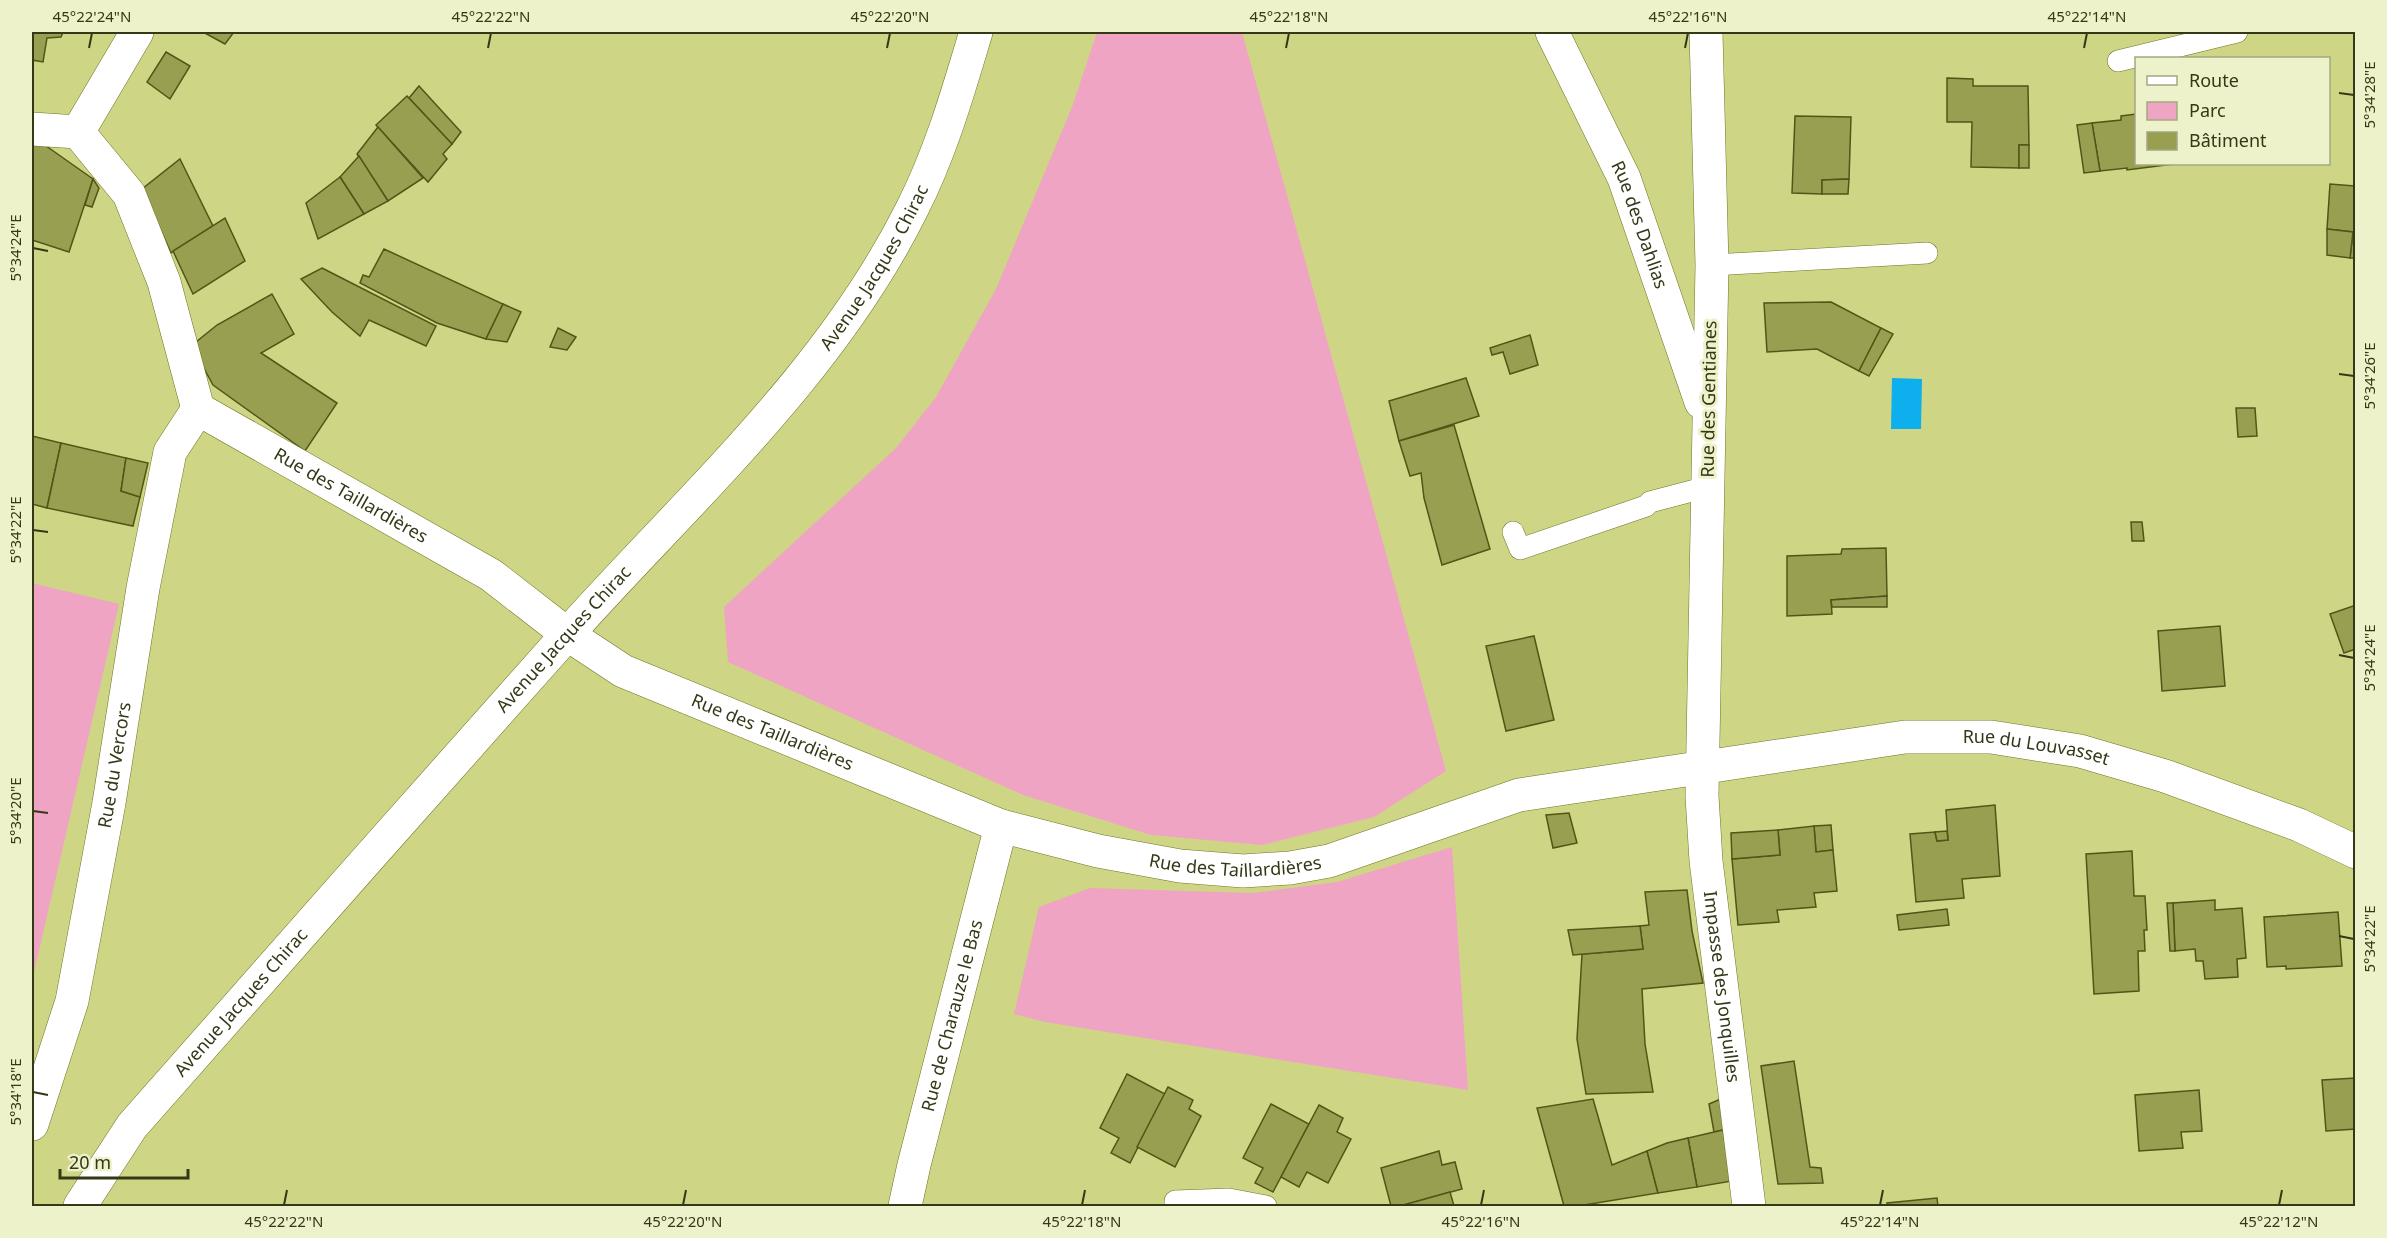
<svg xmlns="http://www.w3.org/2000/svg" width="2387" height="1238" font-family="'Noto Sans',sans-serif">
<rect width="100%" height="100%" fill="#ced585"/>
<g fill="#f0a4c4">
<path d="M1097 32H1242L1446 771 1374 817 1262 845 1151 835 1023 795 728 662 724 607 896 448 936 397 996 289 1072 107Z"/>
<path d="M32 583 119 604 32 981Z"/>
<path d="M1452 847 1468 1090 1045 1022 1014 1014 1039 907 1090 888 1253 893 1337 882Z"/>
</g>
<path fill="#0db0ec" d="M1892 378 1922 379 1921 429H1891Z"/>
<g fill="#999f50" stroke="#515517" stroke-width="1.5">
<path d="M32 32H63L61 37 47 38 43 62 32 60Z"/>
<path d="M203 32H234L225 44Z"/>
<path d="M166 52 190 66 170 99 147 82Z"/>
<path d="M1947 78 1973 79V86H2028L2029 145H2019V168L1971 167 1972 122H1947Z"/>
<path d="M419 86 461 132 452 144 409 98Z"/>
<path d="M407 96 452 144 443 154 447 159 428 182 376 125Z"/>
<path d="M2136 114V164H2174L2127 170V168L2100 171 2092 123 2121 120V116Z"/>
<path d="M1795 116 1851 117 1849 179 1822 180V194L1792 193Z"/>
<path d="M2092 123 2100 171 2084 173 2077 125Z"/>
<path d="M378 127 423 178 388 201 357 154Z"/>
<path d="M32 136 93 179 69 252 32 240Z"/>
<rect x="2019" y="145" width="10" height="23"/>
<path d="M359 156 388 201 364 214 340 177Z"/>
<path d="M180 159 213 226 171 253 142 189Z"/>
<path d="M340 177 364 214 318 239 306 203Z"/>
<path d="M93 179 99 188 92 207 85 205Z"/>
<path d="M1849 179 1848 194H1822V180Z"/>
<path d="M2355 181H2356V258H2350L2353 232 2327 229 2330 184 2355 186Z"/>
<path d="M225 218 245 261 193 294 173 251Z"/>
<path d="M2327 229 2353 232 2350 258 2327 255Z"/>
<path d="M384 249 503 304 486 339 437 323 360 283 363 275 369 277Z"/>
<path d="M322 268 436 326 426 346 369 320 360 336 332 312 301 279Z"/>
<path d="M272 294 294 334 261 353 337 403 305 451 213 385 193 348 196 342 217 325Z"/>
<path d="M1831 302 1881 328 1859 371 1817 349 1767 352 1764 303Z"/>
<path d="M503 304 521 312 507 342 486 339Z"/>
<path d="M558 328 576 337 567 350 550 347Z"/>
<path d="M1881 328 1893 334 1869 376 1859 371Z"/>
<path d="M1530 335 1538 365 1510 374 1503 352 1492 355 1490 348Z"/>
<path d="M1466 378 1479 416 1399 441 1389 401Z"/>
<path d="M2236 408H2255L2257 436 2238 437Z"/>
<path d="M1454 425 1490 549 1442 565 1424 498 1421 473 1410 476 1399 441Z"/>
<path d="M32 436 61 443 47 508 32 504Z"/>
<path d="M61 443 126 458 121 491 140 497 133 526 47 508Z"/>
<path d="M126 458 148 463 140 497 121 491Z"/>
<path d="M2131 522H2142L2144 541H2132Z"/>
<path d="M1886 548 1887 596 1831 600 1832 614 1787 616V556L1841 554 1842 549Z"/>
<path d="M1887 596V607H1832L1831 600Z"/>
<path d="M2356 605V649L2344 653 2330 614Z"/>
<path d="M2220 626 2225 686 2162 691 2158 631Z"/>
<path d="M1534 636 1554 720 1506 731 1486 646Z"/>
<path d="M1995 805 2000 876 1962 879 1964 898 1916 902 1910 834 1935 832 1937 841 1948 840 1946 810Z"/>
<path d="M1569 813 1577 843 1553 848 1546 815Z"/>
<path d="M1831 825 1833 850 1816 852 1814 826Z"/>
<path d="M1814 826 1816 852 1833 850 1837 891 1814 893 1816 907 1777 910 1779 922 1738 925 1732 859 1780 855 1778 830Z"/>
<path d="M1778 830 1780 855 1732 859 1731 833Z"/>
<path d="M1947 831 1948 840 1937 841 1935 832Z"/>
<path d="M2132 851 2134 896H2145L2147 930H2144L2145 951H2138L2139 991 2094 994 2086 854Z"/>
<path d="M1687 890 1692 931 1703 983 1642 989 1645 1044 1653 1092 1586 1094 1577 1039 1582 954 1643 949 1640 926 1649 925 1645 892Z"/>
<path d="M2215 900V910L2242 908 2246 958 2237 959 2238 977 2205 979 2203 961H2196L2195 949 2175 951 2173 903Z"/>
<path d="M2167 903H2173L2175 951H2170Z"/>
<path d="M1947 909 1949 925 1899 930 1897 915Z"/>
<path d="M2338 912 2342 966 2286 969V966L2267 967 2264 917Z"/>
<path d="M1640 926 1643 949 1573 955 1568 930Z"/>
<path d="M1794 1061 1810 1167 1821 1168 1823 1183 1778 1184 1761 1066Z"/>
<path d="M1127 1074 1165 1094 1130 1163 1111 1153 1119 1138 1100 1128Z"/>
<path d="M2356 1078V1129L2326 1131 2322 1080Z"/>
<path d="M1168 1087 1193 1100 1189 1109 1201 1116 1175 1167 1137 1147Z"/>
<path d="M2199 1090 2202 1131 2181 1132 2183 1148 2139 1151 2135 1095Z"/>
<path d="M1723 1098 1729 1129 1714 1132 1709 1104Z"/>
<path d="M1593 1099 1612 1165 1647 1151 1658 1193 1578 1206H1564L1537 1108Z"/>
<path d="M1271 1104 1309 1124 1273 1192 1255 1183 1263 1168 1243 1158Z"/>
<path d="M1319 1105 1343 1118 1337 1132 1351 1139 1328 1183 1307 1172 1299 1187 1281 1177Z"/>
<path d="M1723 1130 1732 1181 1697 1187 1688 1138Z"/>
<path d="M1688 1138 1697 1187 1658 1193 1647 1151 1667 1143Z"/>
<path d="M1439 1151 1442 1165 1455 1162 1462 1189 1400 1206H1391L1381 1168Z"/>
<path d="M1450 1192 1454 1206H1400Z"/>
<path d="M1937 1198 1938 1206H1888L1887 1203Z"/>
</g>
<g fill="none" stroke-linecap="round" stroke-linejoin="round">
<defs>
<g id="lane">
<path d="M2118 61 2237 32"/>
<path d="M1712 265 1927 253"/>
<path d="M1513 532 1520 549 1646 506 1650 502 1707 487"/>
<path d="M1175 1206V1201L1229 1199 1266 1206"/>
</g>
<g id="street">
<path id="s1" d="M1552 32 1624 178 1701 402"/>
<path id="s2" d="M1706 32 1712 265 1702 796 1706 861 1749 1206"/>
<path d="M32 129 78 132"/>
<path id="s3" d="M78 132 129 194 164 282 198 409 491 575 567 634 623 671 1001 826 1098 851 1180 866 1243 871 1290 868 1329 861 1519 795 1905 737H1991L2080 751 2165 776 2299 825 2356 852"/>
<path d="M78 132 137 32"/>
<path id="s4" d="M32 1124 72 1001 109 803 143 588 170 452 198 409"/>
<path id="s5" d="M905 1206 914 1165 1001 826"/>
</g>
<g id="secondary">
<path id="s6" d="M80 1206 132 1126C276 963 419 800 564 638 686 501 829 376 912 209 941 152 958 92 976 32"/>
</g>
</defs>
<use href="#lane" stroke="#707423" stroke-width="22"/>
<use href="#street" stroke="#707423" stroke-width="34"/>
<use href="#secondary" stroke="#707423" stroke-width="34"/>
<use href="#lane" stroke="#fff" stroke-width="21"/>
<use href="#street" stroke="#fff" stroke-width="33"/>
<use href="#secondary" stroke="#fff" stroke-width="33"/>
</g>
<path fill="none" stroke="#353817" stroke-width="2" d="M89 48 92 33M488 48 491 33M887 48 890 33M1286 48 1289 33M1685 48 1688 33M2084 48 2087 33M2339 93 2354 95M33 248 48 251M2339 374 2354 376M33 530 48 532M2339 655 2354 658M33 811 48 813M2339 936 2354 939M33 1092 48 1095M284 1205 287 1190M683 1205 686 1190M1082 1205 1085 1190M1481 1205 1484 1190M1880 1205 1883 1190M2279 1205 2282 1190"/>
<g text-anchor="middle" stroke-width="6" stroke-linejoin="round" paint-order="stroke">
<g font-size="18" fill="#353817" stroke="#eef2cb">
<text dy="6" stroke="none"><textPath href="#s1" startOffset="212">Rue des Dahlias</textPath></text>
<text dy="6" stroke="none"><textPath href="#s6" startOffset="1232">Avenue Jacques Chirac</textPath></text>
<text transform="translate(1709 399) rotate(-89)" y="6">Rue des Gentianes</text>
<text dy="6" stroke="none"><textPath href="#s3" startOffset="482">Rue des Taillardières</textPath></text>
<text dy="6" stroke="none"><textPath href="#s6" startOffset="746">Avenue Jacques Chirac</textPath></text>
<text dy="6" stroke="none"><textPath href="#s3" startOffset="968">Rue des Taillardières</textPath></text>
<text dy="6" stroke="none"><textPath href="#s3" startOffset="2272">Rue du Louvasset</textPath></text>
<text dy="6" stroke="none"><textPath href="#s4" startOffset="369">Rue du Vercors</textPath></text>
<text dy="6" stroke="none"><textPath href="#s3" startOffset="1454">Rue des Taillardières</textPath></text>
<text dy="6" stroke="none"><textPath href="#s2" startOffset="956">Impasse des Jonquilles</textPath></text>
<text dy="6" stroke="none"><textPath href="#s6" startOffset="260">Avenue Jacques Chirac</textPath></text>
<text dy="6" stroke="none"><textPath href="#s5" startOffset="196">Rue de Charauze le Bas</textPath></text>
</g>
</g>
<rect width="2387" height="1238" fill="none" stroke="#eef2cb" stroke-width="66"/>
<rect x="2135" y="57" width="195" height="108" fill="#eef2cb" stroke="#a4a883" stroke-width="1.5"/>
<rect x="2147" y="76" width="30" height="9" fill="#ffffff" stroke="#a4a883" stroke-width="1.5"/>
<text x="2189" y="87" font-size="18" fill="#353817">Route</text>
<rect x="2147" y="102" width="30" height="18" fill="#f0a4c4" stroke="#a4a883" stroke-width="1.5"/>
<text x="2189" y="117" font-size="18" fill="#353817">Parc</text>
<rect x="2147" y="132" width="30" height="18" fill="#999f50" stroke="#a4a883" stroke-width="1.5"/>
<text x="2189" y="147" font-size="18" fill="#353817">Bâtiment</text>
<path d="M60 1169v9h128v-9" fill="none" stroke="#353817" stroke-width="3"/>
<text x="69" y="1169" font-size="18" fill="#353817" stroke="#eef2cb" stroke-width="4.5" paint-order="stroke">20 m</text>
<rect x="33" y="33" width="2321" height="1172" fill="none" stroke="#353817" stroke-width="2"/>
<g font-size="15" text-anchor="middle" fill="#353817">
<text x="92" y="22">45°22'24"N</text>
<text x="491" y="22">45°22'22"N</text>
<text x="890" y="22">45°22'20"N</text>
<text x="1289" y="22">45°22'18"N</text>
<text x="1688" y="22">45°22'16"N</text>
<text x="2087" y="22">45°22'14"N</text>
<text transform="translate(2370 95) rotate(-90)" y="5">5°34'28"E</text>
<text transform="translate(16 248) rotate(-90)" y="5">5°34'24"E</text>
<text transform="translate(2370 376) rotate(-90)" y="5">5°34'26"E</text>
<text transform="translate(16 530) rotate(-90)" y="5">5°34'22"E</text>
<text transform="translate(2370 658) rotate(-90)" y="5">5°34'24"E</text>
<text transform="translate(16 811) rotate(-90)" y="5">5°34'20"E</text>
<text transform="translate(2370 939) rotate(-90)" y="5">5°34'22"E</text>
<text transform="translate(16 1092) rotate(-90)" y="5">5°34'18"E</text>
<text x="284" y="1227">45°22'22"N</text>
<text x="683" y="1227">45°22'20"N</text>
<text x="1082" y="1227">45°22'18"N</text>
<text x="1481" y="1227">45°22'16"N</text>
<text x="1880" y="1227">45°22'14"N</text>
<text x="2279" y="1227">45°22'12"N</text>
</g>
</svg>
